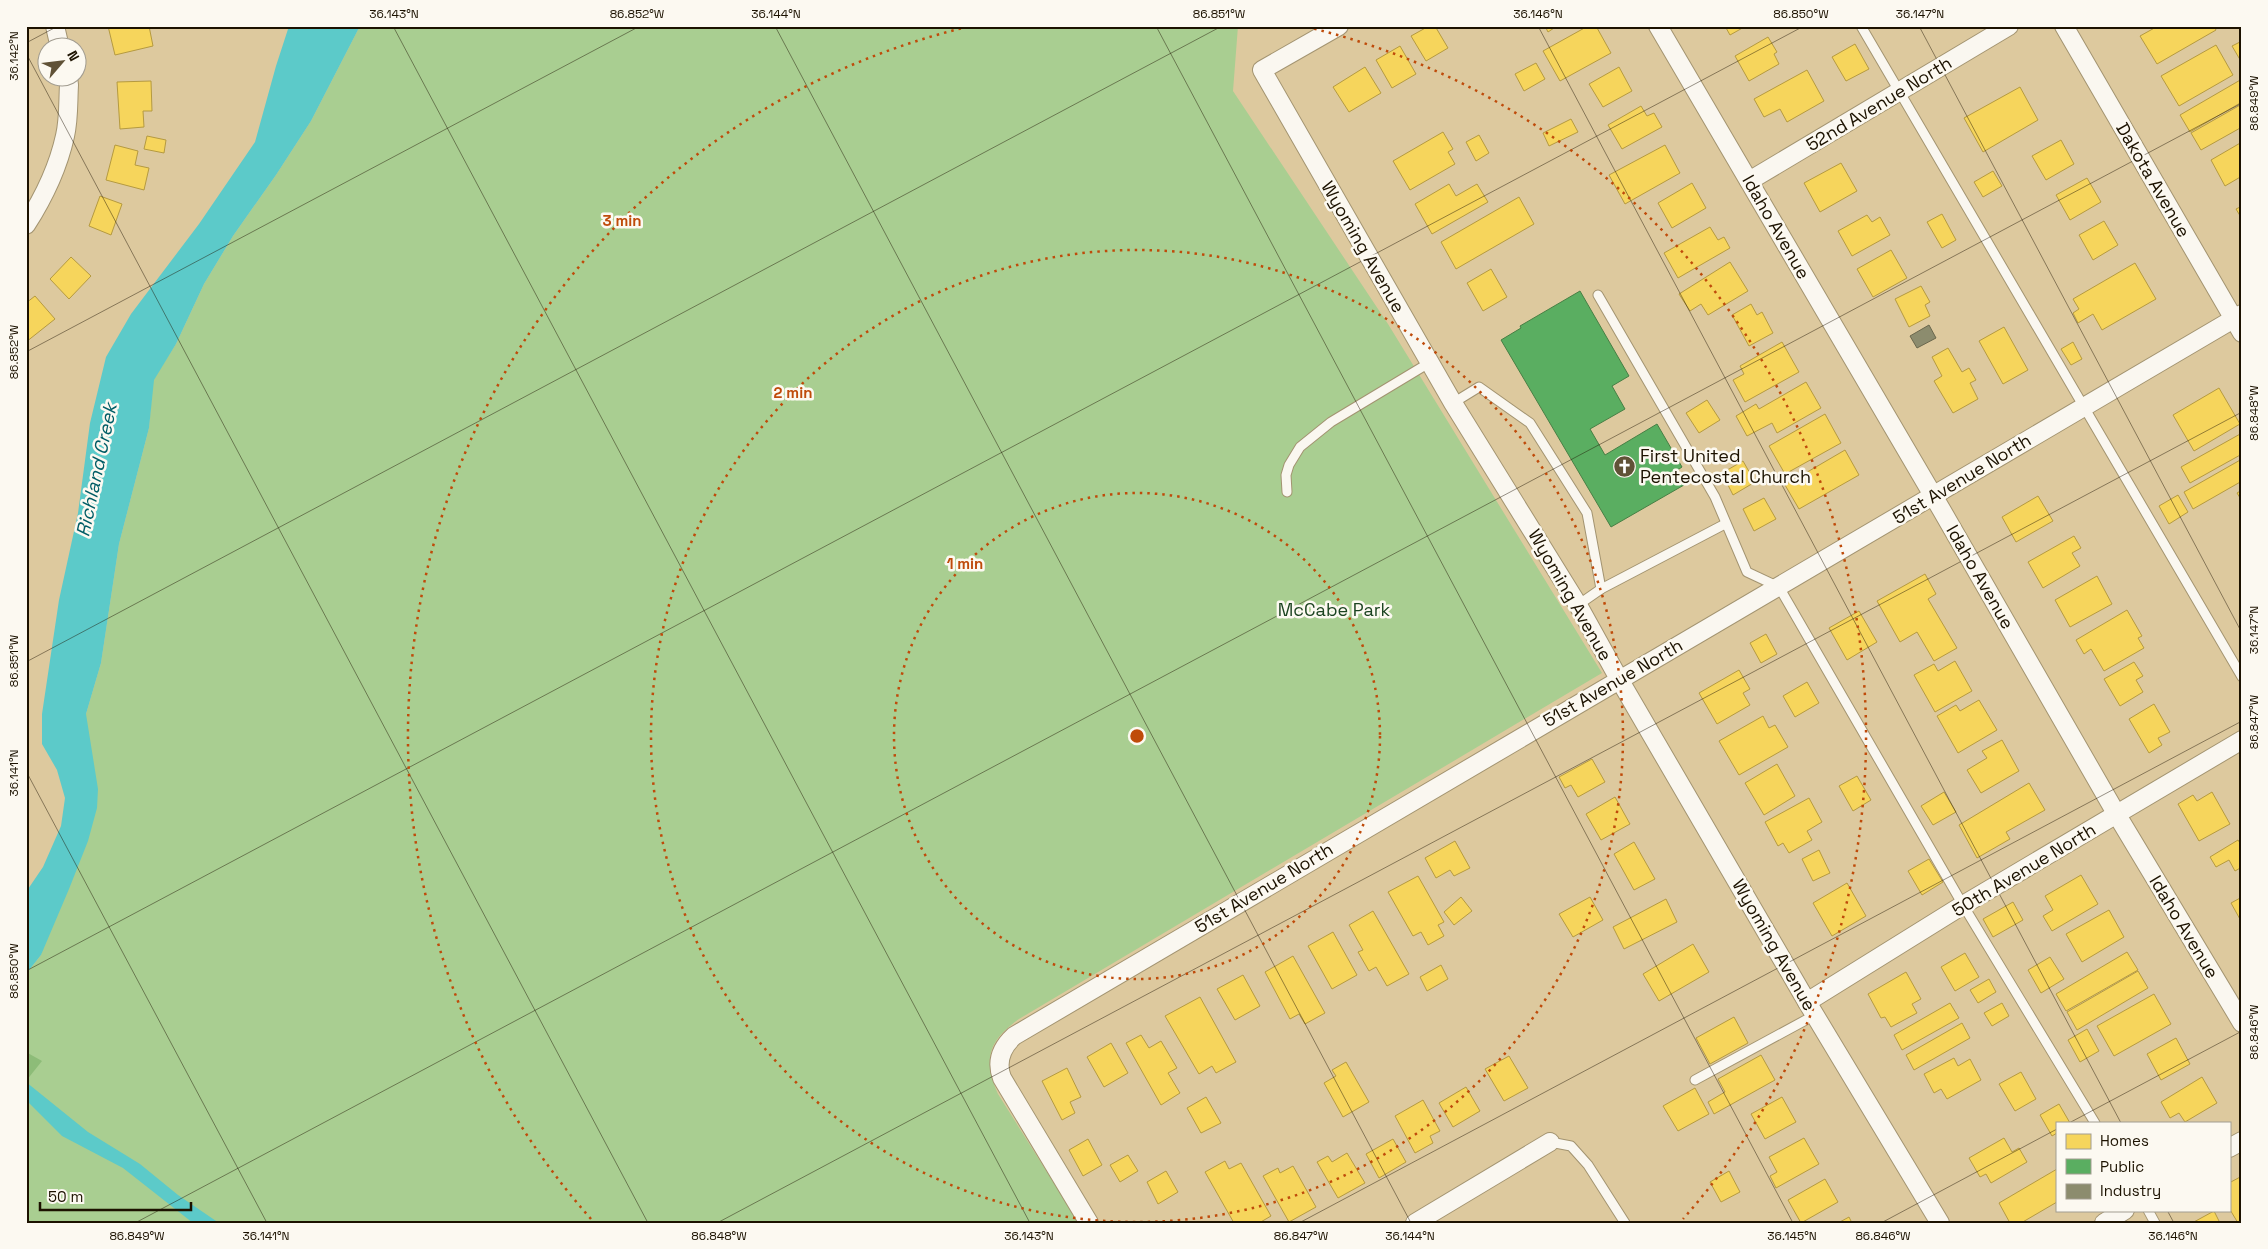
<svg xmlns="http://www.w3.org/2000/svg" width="2268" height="1249" font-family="'Space Grotesk',sans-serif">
<rect width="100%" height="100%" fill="#ddc99e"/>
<path fill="#a9ce91" d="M360 26H1238L1233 91 1388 324 1602 673 1019 1019C988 1041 983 1059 998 1094L1079 1223H26V974L41 955 86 714 101 663 119 544 149 428 153 380 176 344 204 284 233 236 276 175 311 121Z"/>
<path fill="#8dbc78" d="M26 1052 42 1061 26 1081Z"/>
<g fill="#5ccac9">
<path d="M289 26H360L311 121 276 175 233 236 204 284 176 344 154 380 149 428 119 544 101 663 86 714 98 789 97 808 88 841 69 889 41 955 26 974V892L43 867 61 826 65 798 57 770 42 744V714L59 600 78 513 90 423 106 357 131 314 199 224 255 142 276 66Z"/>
<path d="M26 1082 88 1132 140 1164 178 1195 219 1223H193L123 1168 62 1136 26 1100Z"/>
</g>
<g fill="#f6d55c" stroke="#b59a40">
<path d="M108 26H149L153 46 115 55Z"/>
<path d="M1429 26H1435L1448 48 1426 61 1411 36Z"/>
<path d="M1545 26H1557L1548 32Z"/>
<path d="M1588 26H1596L1611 53 1560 81 1543 51Z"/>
<path d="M1725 26H1746L1730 35Z"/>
<path d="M2158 26H2214L2216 30 2157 64 2140 36Z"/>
<path d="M1768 37 1777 52 1774 54 1779 64 1749 81 1735 56Z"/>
<path d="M2242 41V63L2232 46Z"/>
<path d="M1855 44 1869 69 1846 81 1832 57Z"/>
<path d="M2216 45 2233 75 2179 106 2161 76Z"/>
<path d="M1400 46 1416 74 1392 88 1376 60Z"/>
<path d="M1536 63 1545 79 1524 91 1515 74Z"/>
<path d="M1365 67 1381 93 1349 112 1333 87Z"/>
<path d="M1619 67 1632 91 1603 107 1589 84Z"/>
<path d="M1807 70 1824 101 1787 122 1780 109 1764 117 1754 99Z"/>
<path d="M2242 79V102L2190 132 2180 115Z"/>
<path d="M151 81 152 111H143L144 127 120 129 117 82Z"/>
<path d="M2020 87 2038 120 1983 152 1964 118Z"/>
<path d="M2242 104V127L2201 150 2191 133Z"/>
<path d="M1641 106 1647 116 1654 113 1662 127 1622 149 1608 125Z"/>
<path d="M1571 119 1578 132 1549 146 1543 133Z"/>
<path d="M1443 132 1453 149 1448 152 1455 164 1410 190 1393 161Z"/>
<path d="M1479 135 1489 153 1476 161 1466 142Z"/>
<path d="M147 136 166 140 164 153 144 149Z"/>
<path d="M2061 140 2074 164 2046 180 2032 156Z"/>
<path d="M2242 142V176L2225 186 2211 160Z"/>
<path d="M115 145 138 151 135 165 149 168 144 190 106 180Z"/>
<path d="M1665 145 1680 173 1625 204 1609 175Z"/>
<path d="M1841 163 1857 191 1820 212 1804 183Z"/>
<path d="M1993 171 2002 186 1983 197 1974 182Z"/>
<path d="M2087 178 2101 202 2070 220 2056 195Z"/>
<path d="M1692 183 1706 208 1672 228 1658 203Z"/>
<path d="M1449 184 1456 196 1477 184 1488 202 1432 234 1415 204Z"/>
<path d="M100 196 122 204 111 235 89 226Z"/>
<path d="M1519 197 1534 224 1456 269 1441 242Z"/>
<path d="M2242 206V219L2236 209Z"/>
<path d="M1942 214 1956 240 1942 248 1927 222Z"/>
<path d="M1867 215 1872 222 1880 217 1890 235 1852 256 1838 231Z"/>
<path d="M2104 221 2118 245 2093 260 2079 235Z"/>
<path d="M1710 227 1718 240 1724 237 1730 248 1678 278 1664 253Z"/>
<path d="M1891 250 1907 278 1873 297 1857 269Z"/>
<path d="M71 257 91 276 69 299 50 279Z"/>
<path d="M1730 262 1748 291 1708 315 1701 304 1690 311 1679 294Z"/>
<path d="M2135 263 2156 299 2102 330 2093 314 2078 323 2073 313 2079 309 2073 299Z"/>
<path d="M1491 269 1507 297 1483 311 1467 283Z"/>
<path d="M1921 286 1930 302 1925 305 1930 316 1909 327 1895 299Z"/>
<path d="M35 296 55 319 26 342V303Z"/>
<path d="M1751 304 1757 315 1762 312 1773 333 1749 346 1732 315Z"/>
<path d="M2004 327 2028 370 2003 384 1979 341Z"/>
<path d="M1782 342 1799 372 1745 402 1733 380 1744 374 1740 366Z"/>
<path d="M2073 342 2082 359 2071 365 2061 349Z"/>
<path d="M1948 348 1962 372 1969 368 1976 380 1970 383 1978 399 1953 413 1934 381 1942 376 1932 357Z"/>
<path d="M1806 382 1821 408 1777 433 1772 423 1747 436 1736 416 1756 404 1759 409Z"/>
<path d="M2219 388 2240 424 2194 451 2173 415Z"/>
<path d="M1707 400 1720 420 1699 433 1686 413Z"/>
<path d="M1825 414 1841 443 1785 474 1769 446Z"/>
<path d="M2242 433V454L2190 483 2181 467Z"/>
<path d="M1845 450 1859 475 1799 509 1785 485Z"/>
<path d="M2242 459V481L2193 509 2184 492Z"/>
<path d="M1743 461 1755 482 1733 495 1722 473Z"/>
<path d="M2242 490V501L2237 493Z"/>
<path d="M2178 495 2188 512 2169 524 2159 506Z"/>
<path d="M2038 496 2053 521 2016 542 2002 517Z"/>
<path d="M1764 498 1776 519 1754 531 1743 509Z"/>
<path d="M2074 536 2081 548 2072 553 2080 566 2043 588 2028 562Z"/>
<path d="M1925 574 1936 594 1928 599 1957 648 1934 661 1917 632 1900 642 1877 601Z"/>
<path d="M2097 576 2112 604 2070 627 2055 600Z"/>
<path d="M2127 610 2142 636 2138 638 2144 648 2104 671 2091 649 2084 654 2076 640Z"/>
<path d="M1859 611 1877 642 1847 660 1829 628Z"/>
<path d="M1766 634 1777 654 1761 663 1750 643Z"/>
<path d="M1955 661 1972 691 1935 712 1914 675 1934 664 1938 671Z"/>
<path d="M2134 662 2143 676 2136 680 2143 692 2120 706 2104 679Z"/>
<path d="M1739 670 1750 689 1743 693 1750 705 1717 724 1699 693Z"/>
<path d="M1807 682 1819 703 1795 717 1783 696Z"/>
<path d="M1979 700 1997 730 1958 753 1937 716 1956 705 1960 711Z"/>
<path d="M2154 704 2170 732 2158 738 2162 745 2149 753 2129 719Z"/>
<path d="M1763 716 1769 728 1775 725 1788 747 1739 775 1719 741Z"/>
<path d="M2002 740 2019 771 1981 793 1967 770 1987 758 1982 751Z"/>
<path d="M1592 759 1605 782 1578 797 1571 785 1565 788 1559 777Z"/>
<path d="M1777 764 1795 796 1764 815 1745 783Z"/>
<path d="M1857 776 1871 800 1853 811 1839 786Z"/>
<path d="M2029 783 2045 810 2006 832 2010 839 1977 858 1959 825Z"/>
<path d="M1944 792 1956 812 1933 825 1921 806Z"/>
<path d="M2212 792 2230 824 2199 841 2178 804 2193 795 2197 801Z"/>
<path d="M1615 797 1630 824 1601 840 1586 814Z"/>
<path d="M1809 798 1822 822 1807 831 1812 840 1789 853 1783 843 1778 846 1765 822Z"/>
<path d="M2238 840 2242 846V867L2235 871 2229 860 2216 867 2210 857Z"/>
<path d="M1455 841 1470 868 1454 876 1450 870 1436 878 1425 858Z"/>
<path d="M1634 842 1655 879 1634 890 1614 854Z"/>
<path d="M1819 850 1830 873 1813 881 1802 859Z"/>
<path d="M1929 859 1943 882 1922 895 1908 871Z"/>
<path d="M2081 875 2098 904 2052 931 2043 916 2053 910 2045 896Z"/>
<path d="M1418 876 1444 922 1438 925 1444 936 1428 945 1421 932 1413 936 1388 892Z"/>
<path d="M1847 883 1866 916 1832 936 1813 903Z"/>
<path d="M1461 897 1472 911 1454 925 1444 912Z"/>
<path d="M1590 897 1603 920 1573 937 1559 914Z"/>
<path d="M2242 897V921H2241L2231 903Z"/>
<path d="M1666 899 1677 922 1624 949 1613 927Z"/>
<path d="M2013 902 2023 920 1993 937 1983 919Z"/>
<path d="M2109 910 2124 937 2082 962 2066 934Z"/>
<path d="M1373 911 1409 974 1387 986 1376 967 1369 971 1358 952 1363 950 1349 925Z"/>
<path d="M1333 932 1357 975 1332 989 1308 946Z"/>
<path d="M1693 944 1709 972 1659 1001 1643 974Z"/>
<path d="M2127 952 2138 970 2066 1011 2056 994Z"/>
<path d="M1965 953 1979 977 1955 991 1941 967Z"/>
<path d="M1293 956 1325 1013 1305 1024 1299 1014 1290 1019 1265 972Z"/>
<path d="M2050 957 2064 979 2041 993 2028 970Z"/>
<path d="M1441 965 1448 979 1427 991 1420 977Z"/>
<path d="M2138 971 2148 988 2077 1030 2067 1012Z"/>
<path d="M1906 972 1921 999 1912 1004 1917 1013 1891 1027 1885 1017 1881 1018 1868 994Z"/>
<path d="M1243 975 1260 1006 1235 1020 1217 989Z"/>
<path d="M1989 979 1996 992 1978 1003 1970 990Z"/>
<path d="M2154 994 2171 1024 2114 1056 2097 1026Z"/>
<path d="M1200 997 1236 1062 1216 1073 1212 1066 1199 1074 1165 1016Z"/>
<path d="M1950 1003 1959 1018 1902 1050 1894 1035Z"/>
<path d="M2002 1003 2009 1016 1992 1026 1984 1013Z"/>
<path d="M1734 1017 1748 1043 1710 1064 1696 1038Z"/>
<path d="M1962 1023 1970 1038 1914 1070 1906 1055Z"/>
<path d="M2087 1029 2099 1051 2080 1062 2068 1040Z"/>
<path d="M1141 1035 1149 1048 1161 1041 1177 1068 1168 1073 1180 1093 1161 1105 1126 1043Z"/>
<path d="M2176 1038 2190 1064 2161 1080 2147 1054Z"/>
<path d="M1111 1043 1128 1073 1104 1087 1087 1057Z"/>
<path d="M1761 1055 1775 1080 1714 1114 1708 1102 1725 1092 1718 1079Z"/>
<path d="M1509 1056 1528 1088 1504 1101 1485 1069Z"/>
<path d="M1954 1058 1958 1066 1970 1059 1981 1080 1947 1099 1941 1089 1934 1093 1924 1074Z"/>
<path d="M1346 1062 1369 1102 1343 1117 1324 1083 1336 1076 1332 1070Z"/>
<path d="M1067 1068 1081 1097 1070 1102 1075 1113 1062 1120 1042 1081Z"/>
<path d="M2021 1072 2036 1099 2015 1111 1999 1084Z"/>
<path d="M2202 1077 2217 1103 2185 1122 2179 1113 2170 1118 2161 1102Z"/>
<path d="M1466 1087 1480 1111 1453 1127 1439 1103Z"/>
<path d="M1695 1088 1709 1114 1678 1131 1663 1106Z"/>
<path d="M1206 1097 1221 1123 1201 1133 1187 1108Z"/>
<path d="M1782 1097 1796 1122 1765 1139 1751 1114Z"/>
<path d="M1423 1100 1440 1131 1430 1136 1433 1143 1415 1153 1395 1116Z"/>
<path d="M2059 1104 2070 1123H2057V1133L2052 1136 2040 1115Z"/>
<path d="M1804 1138 1819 1164 1776 1188 1770 1176 1777 1172 1769 1157Z"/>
<path d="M2004 1138 2012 1152 2019 1148 2027 1162 1991 1183 1986 1174 1980 1177 1969 1158Z"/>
<path d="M1088 1139 1102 1165 1083 1176 1069 1150Z"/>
<path d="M1393 1139 1406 1162 1379 1178 1366 1154Z"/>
<path d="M1347 1153 1365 1183 1338 1198 1317 1162 1328 1156 1332 1162Z"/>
<path d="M1128 1155 1138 1171 1120 1182 1110 1165Z"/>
<path d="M1225 1161 1229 1169 1241 1163 1271 1216 1259 1223H1234L1205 1172Z"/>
<path d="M1293 1166 1316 1207 1289 1222 1263 1176 1278 1168 1280 1173Z"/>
<path d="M2057 1169V1202L2021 1223H2010L1999 1203Z"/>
<path d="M1166 1171 1178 1192 1158 1204 1147 1182Z"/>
<path d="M1729 1171 1740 1192 1721 1202 1710 1182Z"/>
<path d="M2242 1176V1223H2238L2229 1208V1183Z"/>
<path d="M1825 1179 1838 1202 1801 1223 1788 1200Z"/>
<path d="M2214 1211 2220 1223H2192Z"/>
<path d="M1849 1217 1852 1223H1838Z"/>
</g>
<path fill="#5aae61" stroke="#477f44" d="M1580 291 1629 376 1612 386 1625 409 1590 429 1605 455 1657 424 1682 467 1676 471 1684 485 1611 527 1501 340 1521 328 1520 326Z"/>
<path fill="#8c8c6e" stroke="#6a674d" d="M1929 325 1936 338 1917 348 1910 336Z"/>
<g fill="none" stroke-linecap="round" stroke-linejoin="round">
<defs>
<g id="service">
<path d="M1861 26 2242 677"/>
<path d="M1598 295 1715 497 1747 572 1779 587 1963 905 2095 1123"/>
<path d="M1453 403 1479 387 1530 423 1587 513 1601 589"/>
<path d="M1287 492 1286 475 1289 465 1300 447 1331 422 1429 363"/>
<path d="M1578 605 1601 589 1725 524"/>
<path d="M1695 1080 1815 1015"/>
<path d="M1550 1142 1571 1146 1588 1165 1625 1223"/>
<path d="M2148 1210 2155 1223"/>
</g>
<g id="minor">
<path d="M55 26 60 48"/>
<path d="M1339 26 1262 70 1453 403 1578 605 1619 679 1807 1002 1940 1223"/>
<path d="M1658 26 1941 509 2117 815 2242 1023"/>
<path d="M2064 26 2242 333"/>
<path d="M1749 181 2009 26"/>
<path d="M26 225C44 197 58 168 65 136 69 119 68 101 69 85L68 78"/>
<path d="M1807 1002 1963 905 2242 740"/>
<path d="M2229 1148 2242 1141"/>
<path d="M1089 1223 1002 1078C996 1062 1001 1048 1014 1036L2242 314"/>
<path d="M1415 1223 1550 1142"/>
<path d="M2104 1223 2125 1210"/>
</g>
</defs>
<use href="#service" stroke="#a39471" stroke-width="11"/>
<use href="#minor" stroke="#a39471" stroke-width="20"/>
<use href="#service" stroke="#faf7f0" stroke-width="9"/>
<use href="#minor" stroke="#faf7f0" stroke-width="18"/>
</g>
<path fill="none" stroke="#1c1200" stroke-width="1" stroke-opacity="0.45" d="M393 26 1030 1223M775 26 1411 1223M1156 26 1793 1223M1538 26 2121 1123M1919 26 2242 633M26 43 58 26M26 53 648 1223M26 352 640 26M26 662 1222 26M26 771 267 1223M26 971 1804 26M2069 1123 2242 1031M2167 1210 2174 1223M135 1223 2242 103M717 1223 2242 412M1299 1223 2242 721M1881 1223 2057 1129"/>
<g fill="none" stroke="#bf4b0a" stroke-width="2.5" stroke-dasharray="2.5 5">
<circle cx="1137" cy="736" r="243"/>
<circle cx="1137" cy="736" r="486"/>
<path d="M591 1219A729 729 0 0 1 967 27M1307 27A729 729 0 0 1 1683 1219"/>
</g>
<defs>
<symbol id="church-disc" viewBox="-11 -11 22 22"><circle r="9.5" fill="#605237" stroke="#fcf9f1"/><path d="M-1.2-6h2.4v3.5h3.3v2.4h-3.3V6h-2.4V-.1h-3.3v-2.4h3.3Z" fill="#fff"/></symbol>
</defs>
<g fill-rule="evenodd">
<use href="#church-disc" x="1612" y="454" width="25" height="25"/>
</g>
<g text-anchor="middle" stroke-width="5" stroke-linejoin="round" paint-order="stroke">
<g font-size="18" fill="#1c1200" stroke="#fcf9f1">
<text transform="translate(1879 104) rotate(-31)" y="6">52nd Avenue North</text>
<text transform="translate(2153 180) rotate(60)" y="6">Dakota Avenue</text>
<text transform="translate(1776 227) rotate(60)" y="6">Idaho Avenue</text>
<text transform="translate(1363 247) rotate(60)" y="6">Wyoming Avenue</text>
<text transform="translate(1962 479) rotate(-31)" y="6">51st Avenue North</text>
<text transform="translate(1980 577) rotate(60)" y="6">Idaho Avenue</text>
<text transform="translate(1570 595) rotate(60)" y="6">Wyoming Avenue</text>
<text transform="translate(1613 683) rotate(-30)" y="6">51st Avenue North</text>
<text transform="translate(2024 870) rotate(-31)" y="6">50th Avenue North</text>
<text transform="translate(1264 888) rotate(-31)" y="6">51st Avenue North</text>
<text transform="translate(2184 927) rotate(59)" y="6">Idaho Avenue</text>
<text transform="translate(1774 945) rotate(60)" y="6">Wyoming Avenue</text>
</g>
<g font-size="18" fill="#1c1200" stroke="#fcf9f1" text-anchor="start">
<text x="1640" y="462">First United<tspan x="1640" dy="21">Pentecostal Church</tspan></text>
</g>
<g font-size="18" fill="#1c4421" stroke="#fcf9f1">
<text x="1334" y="616">McCabe Park</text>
</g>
<g font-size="19" font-style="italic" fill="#005d66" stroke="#fcf9f1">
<text transform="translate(96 470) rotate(-78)" y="7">Richland Creek</text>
</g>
</g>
<circle cx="1137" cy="736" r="8" fill="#bf4b0a" stroke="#fcf9f1" stroke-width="2.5"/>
<g font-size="15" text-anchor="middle" font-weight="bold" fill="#bf4b0a" stroke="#fcf9f1" stroke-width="5" stroke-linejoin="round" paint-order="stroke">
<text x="622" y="226">3 min</text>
<text x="793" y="398">2 min</text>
<text x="965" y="569">1 min</text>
</g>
<rect width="2268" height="1249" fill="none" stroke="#fcf9f1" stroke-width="55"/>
<rect x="2056" y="1122" width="175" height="90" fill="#fcf9f1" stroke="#a29d91"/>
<rect x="2066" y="1134" width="25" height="15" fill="#f6d55c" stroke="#a29d91"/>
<text x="2100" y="1146" font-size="15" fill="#1c1200">Homes</text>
<rect x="2066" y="1159" width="25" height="15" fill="#5aae61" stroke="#a29d91"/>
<text x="2100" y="1172" font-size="15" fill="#1c1200">Public</text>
<rect x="2066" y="1184" width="25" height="15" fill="#8c8c6e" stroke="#a29d91"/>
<text x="2100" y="1196" font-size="15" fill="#1c1200">Industry</text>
<g transform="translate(62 62) rotate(62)"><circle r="24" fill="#fcf9f1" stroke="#a29d91"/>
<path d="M0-4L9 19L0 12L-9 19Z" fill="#605237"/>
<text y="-8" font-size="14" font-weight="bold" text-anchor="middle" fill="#1c1200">N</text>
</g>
<path d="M40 1202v8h151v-8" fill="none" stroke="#1c1200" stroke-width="2.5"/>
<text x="48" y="1202" font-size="15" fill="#1c1200" stroke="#fcf9f1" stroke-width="4" paint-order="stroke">50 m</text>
<rect x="28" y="28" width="2212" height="1194" fill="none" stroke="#1c1200" stroke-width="2"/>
<g font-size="12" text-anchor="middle" fill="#1c1200">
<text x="394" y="18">36.143°N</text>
<text x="637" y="18">86.852°W</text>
<text x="776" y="18">36.144°N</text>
<text x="1219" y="18">86.851°W</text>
<text x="1538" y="18">36.146°N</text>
<text x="1801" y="18">86.850°W</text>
<text x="1920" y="18">36.147°N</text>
<text transform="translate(14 56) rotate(-90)" y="4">36.142°N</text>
<text transform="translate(2254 103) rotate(-90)" y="4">86.849°W</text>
<text transform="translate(14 352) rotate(-90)" y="4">86.852°W</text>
<text transform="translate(2254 413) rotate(-90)" y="4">86.848°W</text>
<text transform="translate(2254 630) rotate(-90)" y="4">36.147°N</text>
<text transform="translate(14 661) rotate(-90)" y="4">86.851°W</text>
<text transform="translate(2254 722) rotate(-90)" y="4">86.847°W</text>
<text transform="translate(14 773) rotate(-90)" y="4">36.141°N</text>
<text transform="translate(14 971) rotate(-90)" y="4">86.850°W</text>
<text transform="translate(2254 1032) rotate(-90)" y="4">86.846°W</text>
<text x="137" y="1240">86.849°W</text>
<text x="266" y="1240">36.141°N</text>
<text x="719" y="1240">86.848°W</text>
<text x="1029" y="1240">36.143°N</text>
<text x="1301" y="1240">86.847°W</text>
<text x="1410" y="1240">36.144°N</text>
<text x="1792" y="1240">36.145°N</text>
<text x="1883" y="1240">86.846°W</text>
<text x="2173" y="1240">36.146°N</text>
</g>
</svg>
